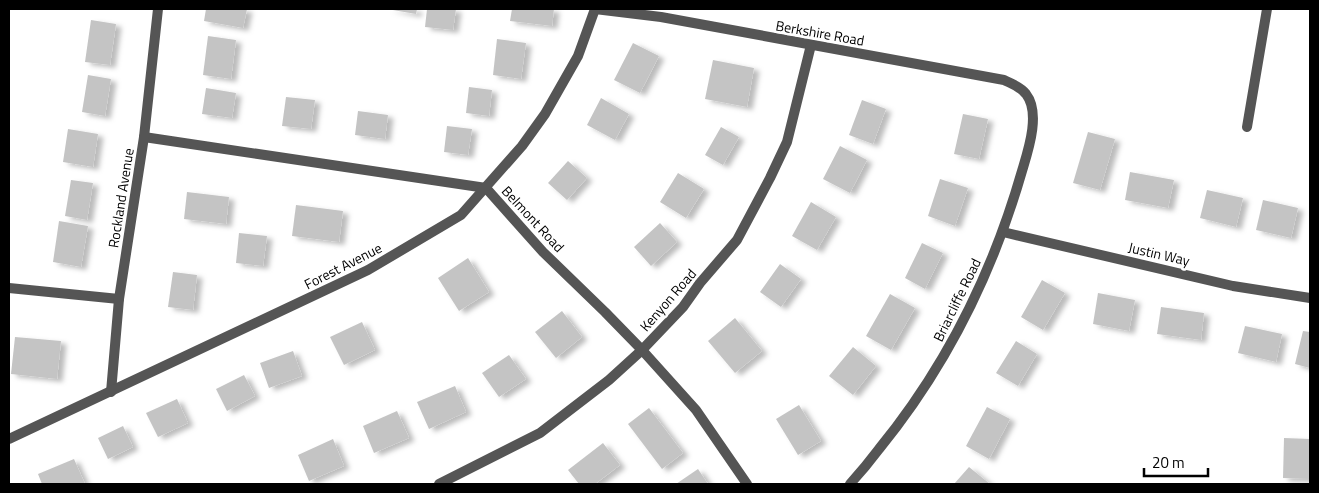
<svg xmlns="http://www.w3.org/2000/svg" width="1319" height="493" font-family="'Titillium Web',sans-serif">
<defs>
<filter id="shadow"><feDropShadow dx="5.5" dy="3" stdDeviation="2.5" flood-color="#0004"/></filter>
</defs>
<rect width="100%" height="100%" fill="#fff"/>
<g fill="#c4c4c4" filter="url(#shadow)">
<path d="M206 9H247L243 28 204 21Z"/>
<path d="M387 9H417L416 14Z"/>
<path d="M427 9H456L453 30 425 27Z"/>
<path d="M512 9H554L552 26 510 21Z"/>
<path d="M91 20 116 24 110 65 85 62Z"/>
<path d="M208 36 236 40 231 79 203 75Z"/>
<path d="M497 39 526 43 521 79 493 75Z"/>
<path d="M633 43 659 56 640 93 614 80Z"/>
<path d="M713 60 754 68 747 107 705 99Z"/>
<path d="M88 75 111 79 105 116 82 112Z"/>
<path d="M469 87 492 90 489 116 466 113Z"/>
<path d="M206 88 236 93 232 118 202 114Z"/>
<path d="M286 97 315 100 311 129 282 126Z"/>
<path d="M601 98 629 114 615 140 587 125Z"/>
<path d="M862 100 886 109 873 144 849 135Z"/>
<path d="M358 111 388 115 385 139 355 135Z"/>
<path d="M963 114 988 119 979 159 954 154Z"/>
<path d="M447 126 472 129 468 155 444 152Z"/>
<path d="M721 127 739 137 723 165 705 155Z"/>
<path d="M68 129 98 134 93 167 63 162Z"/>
<path d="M1088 132 1115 139 1100 190 1073 183Z"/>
<path d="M840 146 867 160 850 193 823 179Z"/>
<path d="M568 161 587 178 567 200 548 183Z"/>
<path d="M1130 172 1174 180 1168 208 1125 200Z"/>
<path d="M678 173 704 189 686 218 660 202Z"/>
<path d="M940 179 968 188 955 226 928 216Z"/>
<path d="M71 180 93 183 87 220 65 216Z"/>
<path d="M1207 190 1243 198 1236 227 1200 218Z"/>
<path d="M187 192 229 197 226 224 184 219Z"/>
<path d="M1263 200 1298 208 1291 238 1256 230Z"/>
<path d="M811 202 836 217 817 250 792 236Z"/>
<path d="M296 205 343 211 339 242 292 236Z"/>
<path d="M59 221 88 226 81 267 53 262Z"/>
<path d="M660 223 677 242 651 266 634 247Z"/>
<path d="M239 233 267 236 263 266 236 263Z"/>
<path d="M922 243 943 253 925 289 905 278Z"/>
<path d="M468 258 489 292 459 311 438 278Z"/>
<path d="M780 264 801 279 781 307 760 292Z"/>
<path d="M173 272 197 275 193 310 168 307Z"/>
<path d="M1042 280 1065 293 1043 330 1021 317Z"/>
<path d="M1098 293 1135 300 1129 331 1093 324Z"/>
<path d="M890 294 915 308 891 350 866 336Z"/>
<path d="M1161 307 1204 313 1201 340 1157 334Z"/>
<path d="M562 311 582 337 556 358 535 332Z"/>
<path d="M735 318 762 351 735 373 708 341Z"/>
<path d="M362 322 375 350 344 365 330 337Z"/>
<path d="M1245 326 1282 334 1276 362 1238 353Z"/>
<path d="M1303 331 1310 332V368L1295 364Z"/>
<path d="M15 337 61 341 57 379 11 374Z"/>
<path d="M1016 341 1037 354 1018 386 996 373Z"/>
<path d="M853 347 876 366 853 395 829 376Z"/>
<path d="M293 351 302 376 269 388 260 363Z"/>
<path d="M509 355 526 379 499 397 482 373Z"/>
<path d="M244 375 255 396 227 411 216 389Z"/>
<path d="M455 386 466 412 429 429 417 402Z"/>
<path d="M177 399 188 423 158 437 146 413Z"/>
<path d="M799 405 821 441 798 455 776 419Z"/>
<path d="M987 407 1010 419 989 459 966 446Z"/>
<path d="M649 408 683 453 662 469 628 424Z"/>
<path d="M397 411 409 438 374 453 363 426Z"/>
<path d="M123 426 133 447 108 459 98 438Z"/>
<path d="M1284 438 1310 439 1309 479 1283 478Z"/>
<path d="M333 439 344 466 309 481 298 455Z"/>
<path d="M603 443 620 465 595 484H579L568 470Z"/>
<path d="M74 459 85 484H42L38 474Z"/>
<path d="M969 467 990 484H954Z"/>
<path d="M698 469 708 484H676Z"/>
</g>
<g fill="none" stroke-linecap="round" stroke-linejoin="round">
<g stroke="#555" stroke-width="10">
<path d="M595 9 661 17 1004 80C1012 84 1021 87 1026 94 1041 113 1028 151 1022 171 993 272 946 367 879 449 870 461 860 473 850 484"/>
<path d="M1247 127 1267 9"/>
<path d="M144 137 486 188 543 252 605 312 642 350 696 410 747 484"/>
<path d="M1003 232 1233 286 1310 298"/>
<path d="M9 288 119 299"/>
<path d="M111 392 119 299 144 137 158 9"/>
<path d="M9 439 368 270 461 215 522 146 545 114 578 56 595 9"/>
<path d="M439 484 540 433 609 380 642 350 683 307 700 283 737 240 770 178 787 142 811 45"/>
</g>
</g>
<g text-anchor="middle" stroke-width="5" stroke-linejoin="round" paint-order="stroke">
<g font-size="14" fill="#000" stroke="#fff">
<text transform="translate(820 33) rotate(10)" y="5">Berkshire Road</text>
<text transform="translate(121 198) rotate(-81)" y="5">Rockland Avenue</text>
<text transform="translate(533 219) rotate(47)" y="5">Belmont Road</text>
<text transform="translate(1159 254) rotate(13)" y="5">Justin Way</text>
<text transform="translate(343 266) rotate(-27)" y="5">Forest Avenue</text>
<text transform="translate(668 300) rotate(-49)" y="5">Kenyon Road</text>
<text transform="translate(957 300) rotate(-64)" y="5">Briarcliffe Road</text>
</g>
</g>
<rect width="1319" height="493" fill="none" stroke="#000000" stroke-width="20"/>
<path d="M1144 468v8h64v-8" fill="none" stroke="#000000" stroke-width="2.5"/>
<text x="1152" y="468" font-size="15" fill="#000000" stroke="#ffffff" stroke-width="4" paint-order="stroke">20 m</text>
</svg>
